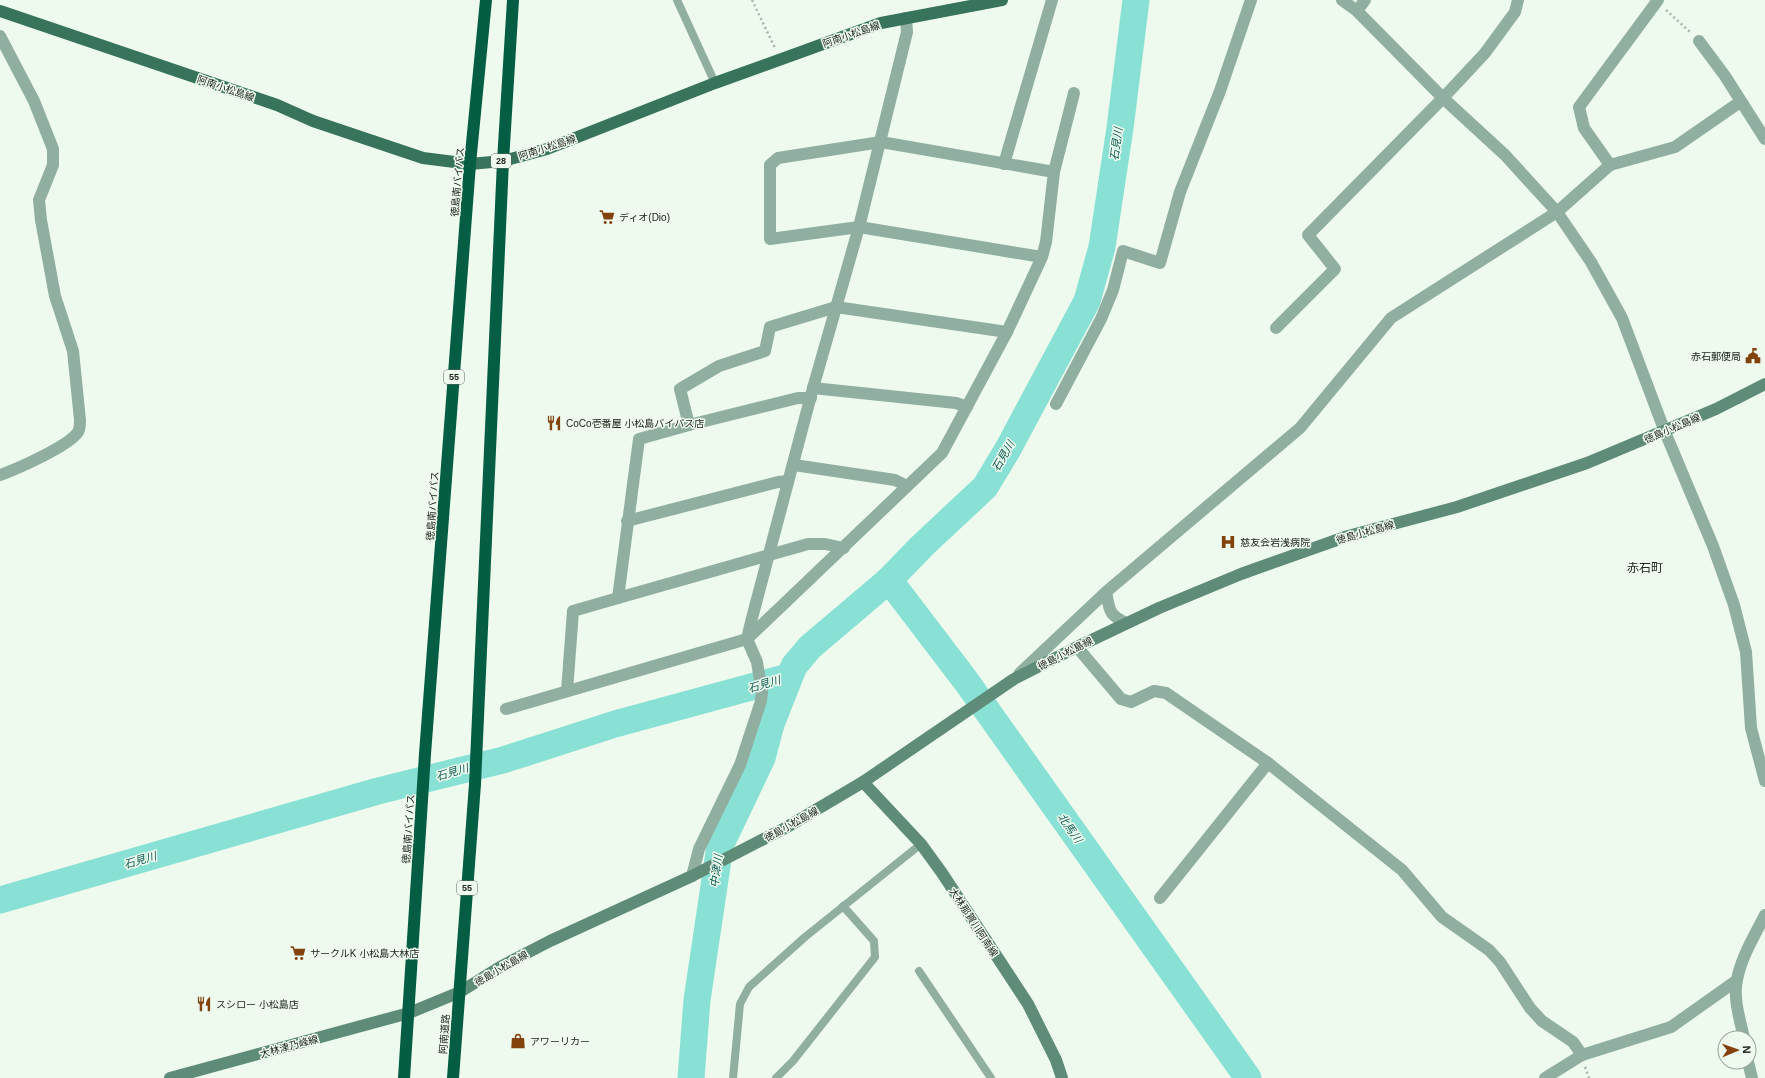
<svg xmlns="http://www.w3.org/2000/svg" width="1765" height="1078" font-family="Arial,'Noto Sans JP',sans-serif">
<rect width="100%" height="100%" fill="#edfaed"/>
<g fill="none" stroke-linecap="round" stroke-linejoin="round">
<g stroke="#89e1d5" stroke-width="27">
<path d="M889 580 966 681 1248 1078"/>
<path d="M0 900 378 791 503 760 615 724 788 677"/>
<path d="M691 1078 697 1000 720 846 762 758 771 724 794 666 810 647 889 580 922 546 985 487 1008 449 1087 301 1102 247 1120 128 1136 0"/>
</g>
<g stroke="#aab4aa" stroke-width="2.5" stroke-dasharray="2 3" stroke-linecap="butt">
<path d="M752 0 775 48"/>
<path d="M1666 10 1690 32"/>
<path d="M1585 1067 1589 1078"/>
</g>
<g stroke="#90afa1" stroke-width="8">
<path d="M677 0 715 83"/>
<path d="M919 971 991 1078"/>
<path d="M733 1078 740 1004 749 987 805 937 921 844"/>
<path d="M776 1078 793 1061 875 957 874 941 843 906"/>
</g>
<g stroke="#90afa1" stroke-width="12">
<path d="M1342 0 1357 11 1443 98 1505 155 1557 212 1591 262 1622 318 1665 432 1713 546 1734 605 1746 652 1751 728 1765 781"/>
<path d="M1357 11 1365 0"/>
<path d="M0 36 34 101 53 149V165L39 200 41 220 55 296 73 351 80 420C80 424 80 429 78 432 69 446 17 469 0 475"/>
<path d="M1699 41 1725 76 1765 139"/>
<path d="M1004 164 1052 0"/>
<path d="M1610 165 1675 147 1740 102"/>
<path d="M1054 172 1074 93"/>
<path d="M1276 328 1335 269 1308 235 1443 98 1485 53 1515 12 1518 0"/>
<path d="M813 388 956 403 967 407"/>
<path d="M811 398H798L689 425 680 389 719 366 765 351 770 327 836 307 1007 332"/>
<path d="M1056 404 1101 319 1113 290 1123 251 1160 263 1180 192 1220 91 1251 0"/>
<path d="M689 425 639 439 618 598 808 544H825L844 548"/>
<path d="M794 465 895 480 907 486"/>
<path d="M627 521 778 482 788 481"/>
<path d="M1106 592C1110 611 1108 614 1126 623"/>
<path d="M1077 647 1121 699 1131 702 1154 691 1166 693 1268 763 1402 870 1442 917 1489 950 1500 962 1530 1008 1542 1021 1573 1042 1582 1055"/>
<path d="M1019 674 1106 592 1300 428 1391 318 1557 212 1610 165 1584 128 1579 107 1658 0"/>
<path d="M567 691 573 611 618 598"/>
<path d="M506 709 747 639 942 453 1007 332 1042 257 1046 242 1054 172 881 142 778 158 770 165V239L859 227 1042 257"/>
<path d="M692 876 699 849 740 765 761 701 762 693 757 662 747 639 752 618 813 388 859 227 907 32 906 18"/>
<path d="M1160 898 1268 763"/>
<path d="M1744 1038C1740 1020 1733 998 1737 980 1741 957 1755 935 1765 915"/>
<path d="M1748 1062 1752 1078"/>
<path d="M1545 1078 1582 1055 1671 1027 1736 981"/>
</g>
<g stroke="#5e8c78" stroke-width="12">
<path d="M863 782 921 844 942 873 1028 1004 1056 1060 1062 1078"/>
<path d="M170 1078 409 1013 460 992 500 967 550 941 692 876 787 827 863 782 1014 679 1077 647 1159 608 1241 574 1348 536 1457 507 1587 463 1716 409 1765 384"/>
</g>
<path stroke="#37745b" stroke-width="12" d="M0 11 277 105 313 121 423 158 470 164 503 161 547 149 715 83 881 23 1002 0"/>
<g stroke="#055e43" stroke-width="12">
<path d="M404 1078 425 754 470 164 486 0"/>
<path d="M453 1078 475 784 503 161 513 0"/>
</g>
</g>
<defs>
<symbol id="supermarket-bare" viewBox="-9 -9 18 18"><path d="M-6-5.5h2.5l.6 2H6L4.5 2H-2.5L-4.4-4H-6ZM-1.5 3.2a1.3 1.3 0 1 0 .1 0ZM3 3.2a1.3 1.3 0 1 0 .1 0Z" fill="#83410c" stroke="#edfaed" stroke-width="2.5" paint-order="stroke"/></symbol>
<symbol id="civic-bare" viewBox="-9 -9 18 18"><path d="M-.6-6.5H3V-4.5H.6V-3L4-1V1h2V6H-6V1h2V-1L-.6-3ZM-1.2 2.5V6h2.4V2.5Z" fill="#83410c" stroke="#edfaed" stroke-width="2.5" paint-order="stroke"/></symbol>
<symbol id="restaurant-bare" viewBox="-9 -9 18 18"><path d="M-5-6h1v4h1v-4h1v4h1v-4h1v5L-1.5 .5V6h-2V.5L-5-1ZM5-6V6H3V1.5H1.5Q1.5-4 5-6Z" fill="#83410c" stroke="#edfaed" stroke-width="2.5" paint-order="stroke"/></symbol>
<symbol id="hospital-bare" viewBox="-9 -9 18 18"><path d="M-5-5h3v3.5h4V-5h3V5h-3V1.5h-4V5h-3Z" fill="#83410c" stroke="#edfaed" stroke-width="2.5" paint-order="stroke"/></symbol>
<symbol id="shop-bare" viewBox="-9 -9 18 18"><path d="M-5-2.5h2.3a2.7 3.5 0 0 1 5.4 0H5L5.5 6h-11ZM-1.5-2.5h3a1.5 2.3 0 0 0-3 0Z" fill="#83410c" stroke="#edfaed" stroke-width="2.5" paint-order="stroke"/></symbol>
</defs>
<g fill-rule="evenodd">
<use href="#supermarket-bare" x="596" y="206" width="22" height="22"/>
<use href="#civic-bare" x="1742" y="345" width="22" height="22"/>
<use href="#restaurant-bare" x="543" y="412" width="22" height="22"/>
<use href="#hospital-bare" x="1217" y="531" width="22" height="22"/>
<use href="#supermarket-bare" x="287" y="942" width="22" height="22"/>
<use href="#restaurant-bare" x="193" y="993" width="22" height="22"/>
<use href="#shop-bare" x="507" y="1030" width="22" height="22"/>
</g>
<g text-anchor="middle" stroke-width="3" stroke-linejoin="round" paint-order="stroke">
<g fill="#edfaed" stroke="#5e655e" stroke-width="1">
<rect x="491" y="154" width="20" height="14" rx="3"/>
<rect x="444" y="370" width="20" height="14" rx="3"/>
<rect x="457" y="881" width="20" height="14" rx="3"/>
</g>
<g font-size="9" font-weight="bold" fill="#212521">
<text x="501" y="164">28</text>
<text x="454" y="380">55</text>
<text x="467" y="891">55</text>
</g>
<g font-size="10" fill="#212521" stroke="#edfaed">
<text transform="translate(851 34) rotate(-19)" y="4">阿南小松島線</text>
<text transform="translate(226 88) rotate(19)" y="4">阿南小松島線</text>
<text transform="translate(547 147) rotate(-18)" y="4">阿南小松島線</text>
<text transform="translate(457 182) rotate(-85)" y="4">徳島南バイパス</text>
<text transform="translate(1672 428) rotate(-23)" y="4">徳島小松島線</text>
<text transform="translate(432 506) rotate(-86)" y="4">徳島南バイパス</text>
<text transform="translate(1365 532) rotate(-16)" y="4">徳島小松島線</text>
<text transform="translate(1065 653) rotate(-27)" y="4">徳島小松島線</text>
<text transform="translate(791 824) rotate(-29)" y="4">徳島小松島線</text>
<text transform="translate(408 829) rotate(-86)" y="4">徳島南バイパス</text>
<text transform="translate(974 922) rotate(57)" y="4">大林那賀川阿南線</text>
<text transform="translate(501 968) rotate(-30)" y="4">徳島小松島線</text>
<text transform="translate(444 1034) rotate(-86)" y="4">阿南道路</text>
<text transform="translate(289 1046) rotate(-15)" y="4">大林津乃峰線</text>
</g>
<g font-size="10" fill="#212521" stroke="#edfaed" text-anchor="start">
<text x="619" y="221">ディオ(Dio)</text>
<text x="1741" y="360" text-anchor="end">赤石郵便局</text>
<text x="566" y="427">CoCo壱番屋 小松島バイパス店</text>
<text x="1240" y="546">慈友会岩浅病院</text>
<text x="310" y="957">サークルK 小松島大林店</text>
<text x="216" y="1008">スシロー 小松島店</text>
<text x="530" y="1045">アワーリカー</text>
</g>
<g font-size="11" font-style="italic" fill="#0c5a52" stroke="#edfaed">
<text transform="translate(1116 144) rotate(-82)" y="4">石見川</text>
<text transform="translate(1003 456) rotate(-60)" y="4">石見川</text>
<text transform="translate(764 684) rotate(-16)" y="4">石見川</text>
<text transform="translate(452 772) rotate(-16)" y="4">石見川</text>
<text transform="translate(1070 828) rotate(55)" y="4">北馬川</text>
<text transform="translate(140 860) rotate(-16)" y="4">石見川</text>
<text transform="translate(716 871) rotate(-82)" y="4">中津川</text>
</g>
<g font-size="12" fill="#212521" stroke="#edfaed">
<text x="1645" y="572">赤石町</text>
</g>
</g>
<g transform="translate(1737 1050) rotate(88)"><circle r="19" fill="#edfaed" stroke="#9ba59b"/>
<path d="M0-3L7 15L0 10L-7 15Z" fill="#83410c"/>
<text y="-6" font-size="11" font-weight="bold" text-anchor="middle" fill="#212521">N</text>
</g>
</svg>
